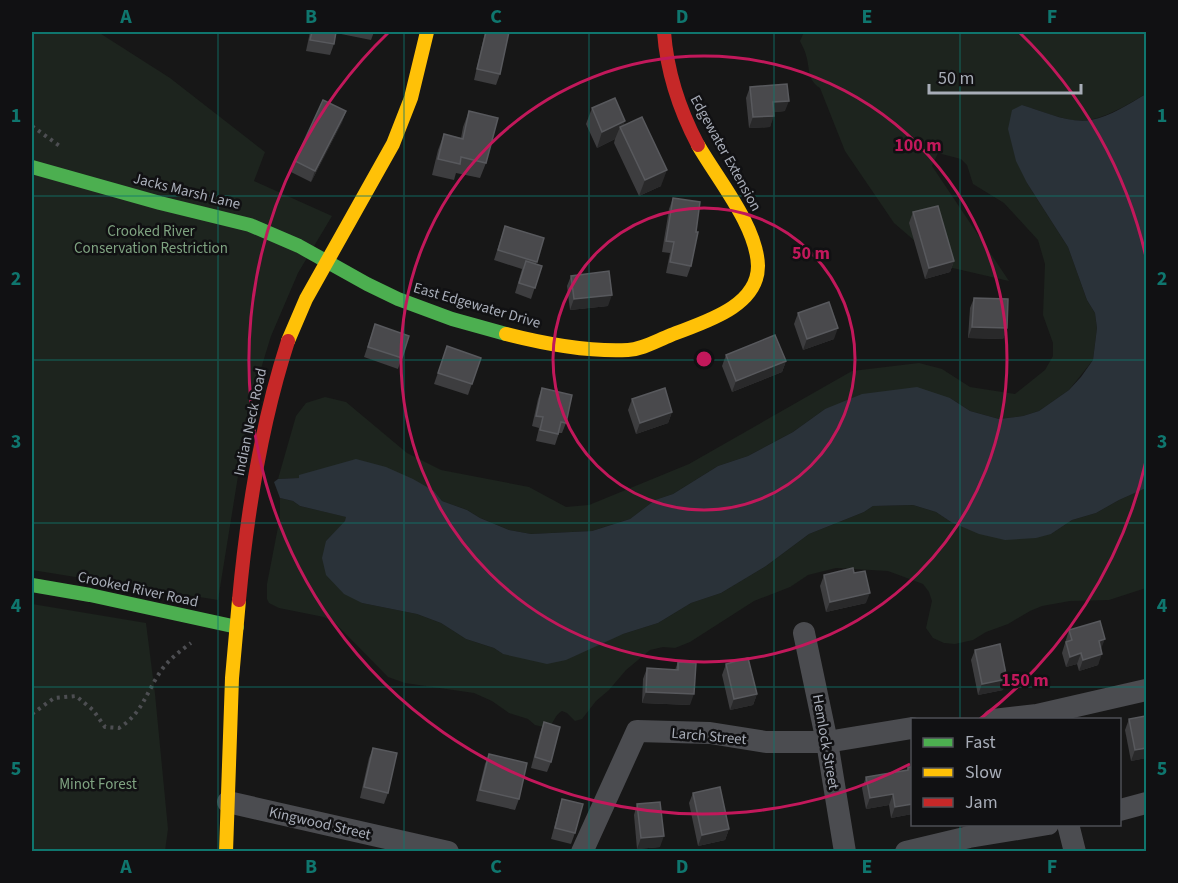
<svg xmlns="http://www.w3.org/2000/svg" width="1178" height="883" font-family="'Source Sans 3',sans-serif">
<rect width="100%" height="100%" fill="#171717"/>
<g fill="#1d241e">
<path d="M32 32H98L170 78 265 152 254 181 332 216 298 273 271 336 249 408 218 600 32 570Z"/>
<path d="M804 32H1146V94C1124 106 1099 124 1072 120 1055 117 1038 110 1022 105L1027 183 1068 247 1087 300 1095 313 1097 328 1093 360 1069 390 1039 411 1023 416 999 419 970 411 950 398 825 409 793 432 748 456 718 466 673 494 655 500 630 519 592 531 531 534 509 530 480 518 467 510 442 501 434 491 299 475 300 478 278 479 296 416 306 403 325 397 346 402 407 453 441 470 529 487 566 507 589 505 689 464 852 371 919 363 942 369 970 387 1015 394 1045 370 1053 356V343L1043 315 1045 264 1038 240 1004 203 973 184 967 165 961 159 938 153 932 166 1009 281 944 266 894 223 845 151 820 88C807 80 810 68 806 55 805 50 802 46 800 41Z"/>
<path d="M1146 488V588L1109 600 1070 601 1042 606 1030 611 1008 624 986 632 973 640 955 644 944 643 933 638 926 628 932 601 929 592 923 584 888 571 836 568 808 575 790 587 754 601 690 642 675 648 663 647 650 650 626 670 609 690 596 701 582 719 575 721 567 713 562 711C554 715 555 723 547 728L535 725 528 719 509 713 492 701 474 693 405 683 388 677 336 624 324 617 279 608 269 603 267 599V584L280 517V498L293 501 300 506 347 517 346 521 326 541 362 603 417 614 441 623 466 639 494 648 503 654 623 634 658 623 691 603 721 593 766 566 809 534 864 512 873 506 913 505 936 512 951 522 1051 534 1072 520 1096 513 1119 500Z"/>
<path d="M32 604 146 623 155 694 168 829 165 851H32Z"/>
</g>
<path fill="#2a3239" d="M1146 94V488L1119 500 1096 513 1072 520 1051 534 1036 538 1005 540 979 534 951 522 936 512 913 505 873 506 864 512 809 534 766 566 721 593 691 603 658 623 623 634 566 660 547 664 503 654 494 648 466 639 441 623 417 614 362 603 344 594 326 575 322 558 326 541 345 521 346 517 300 506 293 501 280 498 274 482 278 479 299 478V475L356 459 386 467 413 479 434 491 442 501 467 510 480 518 509 530 531 534 592 531 630 519 655 500 673 494 718 466 748 456 793 432 825 409 862 394 917 387 950 398 970 411 999 419 1023 416 1039 411 1069 390 1081 377 1093 360 1097 328 1095 313 1087 300 1068 247 1027 183 1016 161 1008 129 1012 110 1022 105C1043 111 1069 124 1091 120 1111 116 1129 104 1146 94Z"/>
<g fill="none" stroke-linecap="round" stroke-linejoin="round">
<g stroke="#4d4e52" stroke-width="4" stroke-dasharray="3 4.5" stroke-linecap="butt">
<path d="M32 126 61 147"/>
<path d="M32 714 54 698 76 696 93 710 105 727 119 728C144 712 146 691 163 668 171 658 180 651 191 643"/>
</g>
<g stroke="#4b4c50" stroke-width="22">
<path d="M804 633 827 742 845 852"/>
<path d="M993 720 1037 715 1146 690"/>
<path d="M228 802 448 852"/>
<path d="M1120 810 1146 803"/>
<path d="M1068 824 1075 852"/>
<path d="M582 852 637 731 710 733 766 742H827L912 728"/>
<path d="M906 852 969 837 1048 824"/>
</g>
<g stroke="#4caf50" stroke-width="14">
<path d="M32 167 160 203 250 225 299 246 367 284 398 299 452 319 506 334"/>
<path d="M32 585 90 595 237 627"/>
</g>
<g stroke="#ffc107" stroke-width="14">
<path d="M506 334C545 344 588 352 628 350 643 349 656 341 671 335 701 323 758 308 758 266 757 226 718 180 698 145"/>
<path d="M288 341 306 299 393 144 411 98 427 32"/>
<path d="M226 852 232 678 239 600"/>
</g>
<g stroke="#c62828" stroke-width="14">
<path d="M664 32C667 72 679 109 698 145"/>
<path d="M239 600C247 513 261 424 288 341"/>
</g>
</g>
<g fill="#3d3d3f">
<path d="M310 32H336L334 44 330 55 306 51Z"/>
<path d="M341 32H374L371 40 341 34Z"/>
<path d="M485 32H506L500 74 496 85 474 80Z"/>
<path d="M750 87 785 111 774 112 770 127 749 128 746 98Z"/>
<path d="M592 108 624 125 661 186 639 196 614 143 615 139 597 148 586 124Z"/>
<path d="M346 111 342 122 311 182 291 172 295 161Z"/>
<path d="M469 111 486 163 480 178 456 173 454 180 432 175 438 150 444 134 461 138 463 127Z"/>
<path d="M673 198 691 266 687 277 666 273 670 253 662 252 669 209Z"/>
<path d="M913 212 954 261 950 272 925 279 909 223Z"/>
<path d="M505 226 544 238 536 264 542 266 531 299 515 293 522 269 494 260Z"/>
<path d="M571 276 608 306 570 310 567 286Z"/>
<path d="M974 298 1007 328 1003 339 968 338 970 308Z"/>
<path d="M798 313 834 339 803 350 794 324Z"/>
<path d="M375 324 409 336 398 369 364 357Z"/>
<path d="M447 346 481 358 468 395 434 384Z"/>
<path d="M726 355 786 361 782 372 732 392 722 366Z"/>
<path d="M542 388 566 423 562 433H559L555 445 536 441 539 428 532 426 538 399Z"/>
<path d="M632 399 672 412 668 423 636 434 628 410Z"/>
<path d="M854 573 866 603 826 612 820 586 824 575Z"/>
<path d="M1069 630 1101 649 1098 665 1079 671 1077 664 1066 667 1062 653Z"/>
<path d="M975 650 1003 690 978 695 971 660Z"/>
<path d="M678 662 690 705 642 703 643 679 647 668 675 670Z"/>
<path d="M726 664 757 694 753 705 730 710 722 675Z"/>
<path d="M1129 719 1146 758 1131 761 1125 730Z"/>
<path d="M544 722 551 762 547 772 531 768 540 733Z"/>
<path d="M373 748 388 793 384 804 360 798 369 758Z"/>
<path d="M489 754 519 799 515 810 476 801 485 764Z"/>
<path d="M908 767H912V814L891 818 889 805 866 809 862 788 866 777 907 770Z"/>
<path d="M693 793 729 829 725 840 698 846 689 803Z"/>
<path d="M562 799 575 833 571 844 551 839 559 809Z"/>
<path d="M637 804 660 847 637 849 634 815Z"/>
</g>
<g fill="#29292a">
<path d="M789 101 785 111 769 113 773 102Z"/>
<path d="M346 111 342 122 311 182 315 171Z"/>
<path d="M774 116 770 127 749 128 753 117Z"/>
<path d="M625 121 622 131 620 127 615 139 597 148 602 132Z"/>
<path d="M667 170 661 186 639 196 645 180Z"/>
<path d="M954 261 950 272 925 279 929 268Z"/>
<path d="M612 295 608 306 570 310 574 299Z"/>
<path d="M972 327 1007 328 1003 339 968 338Z"/>
<path d="M838 328 834 339 803 350 807 339Z"/>
<path d="M786 361 782 372 732 392 736 381Z"/>
<path d="M672 412 668 423 636 434 640 423Z"/>
<path d="M870 593 866 603 826 612 830 602Z"/>
<path d="M1105 639 1101 649 1099 641Z"/>
<path d="M1081 653 1077 664 1066 667 1070 657Z"/>
<path d="M1102 654 1098 665 1079 671 1083 660Z"/>
<path d="M1007 679 1003 690 978 695 982 684Z"/>
<path d="M646 692 694 694 690 705 642 703Z"/>
<path d="M757 694 753 705 730 710 734 699Z"/>
<path d="M1146 748V758L1131 761 1135 750Z"/>
<path d="M893 794 889 805 866 809 870 798Z"/>
<path d="M912 804V814L891 818 895 807Z"/>
<path d="M729 829 725 840 698 846 702 835Z"/>
<path d="M664 836 660 847 637 849 641 838Z"/>
</g>
<g fill="#49494c" stroke="#58595d" stroke-width="1.5">
<path d="M312 32H336L334 44 310 40Z"/>
<path d="M486 32H509L500 74 477 69Z"/>
<path d="M787 84 789 101 773 102 774 116 753 117 750 87Z"/>
<path d="M615 98 625 121 602 132 592 108Z"/>
<path d="M323 100 346 111 315 171 295 161Z"/>
<path d="M469 111 498 118 486 163 461 157 460 164 438 159 444 134 463 139Z"/>
<path d="M642 117 667 170 645 180 620 127Z"/>
<path d="M673 198 700 202 696 232H698L691 266 670 262 674 242 666 241Z"/>
<path d="M938 206 954 261 929 268 913 212Z"/>
<path d="M505 226 544 238 537 262 498 250Z"/>
<path d="M526 261 542 266 535 288 519 283Z"/>
<path d="M609 271 612 295 574 299 571 276Z"/>
<path d="M974 298 1008 299 1007 328 972 327Z"/>
<path d="M829 302 838 328 807 339 798 313Z"/>
<path d="M375 324 409 336 402 358 368 347Z"/>
<path d="M775 335 786 361 736 381 726 355Z"/>
<path d="M447 346 481 358 472 384 438 373Z"/>
<path d="M542 388 572 395 566 423 561 422 558 434 540 430 543 417 536 416Z"/>
<path d="M665 388 672 412 640 423 632 399Z"/>
<path d="M853 568 854 573 865 571 870 593 830 602 824 575Z"/>
<path d="M1100 621 1105 639 1099 641 1102 654 1083 660 1081 653 1070 657 1066 642 1072 640 1069 630Z"/>
<path d="M1000 644 1007 679 982 684 975 650Z"/>
<path d="M748 658 757 694 734 699 726 664Z"/>
<path d="M678 662 696 663 694 694 646 692 647 668 678 670Z"/>
<path d="M1146 716V748L1135 750 1129 719Z"/>
<path d="M544 722 560 727 551 762 535 757Z"/>
<path d="M373 748 397 753 388 793 364 787Z"/>
<path d="M489 754 527 763 519 799 480 790Z"/>
<path d="M908 767H912V804L895 807 893 794 870 798 866 777 908 770Z"/>
<path d="M720 787 729 829 702 835 693 793Z"/>
<path d="M562 799 583 804 575 833 555 828Z"/>
<path d="M660 802 664 836 641 838 637 804Z"/>
</g>
<path fill="none" stroke="#0f766e" stroke-width="1.5" stroke-opacity="0.55" d="M218 32V852M404 32V852M589 32V852M774 32V852M960 32V720M32 196H1146M32 360H1146M32 523H1146M32 687H1146M960 824V852"/>
<g fill="none" stroke="#c2185b" stroke-width="3">
<circle cx="704" cy="359" r="151"/>
<circle cx="704" cy="359" r="303"/>
<path d="M1146 461A454 454 0 0 1 980 719M910 764A454 454 0 0 1 389 32M1019 32A454 454 0 0 1 1146 257"/>
</g>
<g text-anchor="middle" stroke-width="5" stroke-linejoin="round" paint-order="stroke">
<g font-size="15" fill="#a8adb8" stroke="#111113">
<text transform="translate(726 153) rotate(61)" y="5">Edgewater Extension</text>
<text transform="translate(187 191) rotate(14)" y="5">Jacks Marsh Lane</text>
<text transform="translate(477 305) rotate(16)" y="5">East Edgewater Drive</text>
<text transform="translate(250 422) rotate(-78)" y="5">Indian Neck Road</text>
<text transform="translate(138 589) rotate(12)" y="5">Crooked River Road</text>
<text transform="translate(709 736) rotate(5)" y="5">Larch Street</text>
<text transform="translate(826 742) rotate(80)" y="5">Hemlock Street</text>
<text transform="translate(320 823) rotate(13)" y="5">Kingwood Street</text>
</g>
<g font-size="15" fill="#7fa381" stroke="#111113">
<text x="151" y="236">Crooked River<tspan x="151" dy="17">Conservation Restriction</tspan></text>
<text x="98" y="789">Minot Forest</text>
</g>
</g>
<circle cx="704" cy="359" r="9" fill="#c2185b" stroke="#111113" stroke-width="3"/>
<g font-size="18" text-anchor="middle" font-weight="bold" fill="#c2185b" stroke="#111113" stroke-width="5" stroke-linejoin="round" paint-order="stroke">
<text x="918" y="151">100 m</text>
<text x="811" y="259">50 m</text>
<text x="1025" y="686">150 m</text>
</g>
<rect width="1178" height="883" fill="none" stroke="#111113" stroke-width="66"/>
<rect x="911" y="718" width="210" height="108" fill="#111113" stroke="#4d4f55" stroke-width="1.5"/>
<rect x="923" y="738" width="30" height="9" fill="#4caf50" stroke="#4d4f55" stroke-width="1.5"/>
<text x="965" y="748" font-size="18" fill="#a8adb8">Fast</text>
<rect x="923" y="768" width="30" height="9" fill="#ffc107" stroke="#4d4f55" stroke-width="1.5"/>
<text x="965" y="778" font-size="18" fill="#a8adb8">Slow</text>
<rect x="923" y="798" width="30" height="9" fill="#c62828" stroke="#4d4f55" stroke-width="1.5"/>
<text x="965" y="808" font-size="18" fill="#a8adb8">Jam</text>
<path d="M929 84v9h152v-9" fill="none" stroke="#a8adb8" stroke-width="3"/>
<text x="938" y="84" font-size="18" fill="#a8adb8" stroke="#111113" stroke-width="4.5" paint-order="stroke">50 m</text>
<rect x="33" y="33" width="1112" height="817" fill="none" stroke="#0f766e" stroke-width="2"/>
<g font-size="20" text-anchor="middle" font-weight="bold" fill="#0f766e">
<text x="126" y="23">A</text>
<text x="311" y="23">B</text>
<text x="496" y="23">C</text>
<text x="682" y="23">D</text>
<text x="867" y="23">E</text>
<text x="1052" y="23">F</text>
<text x="16" y="122">1</text>
<text x="1162" y="122">1</text>
<text x="16" y="285">2</text>
<text x="1162" y="285">2</text>
<text x="16" y="448">3</text>
<text x="1162" y="448">3</text>
<text x="16" y="612">4</text>
<text x="1162" y="612">4</text>
<text x="16" y="775">5</text>
<text x="1162" y="775">5</text>
<text x="126" y="873">A</text>
<text x="311" y="873">B</text>
<text x="496" y="873">C</text>
<text x="682" y="873">D</text>
<text x="867" y="873">E</text>
<text x="1052" y="873">F</text>
</g>
</svg>
